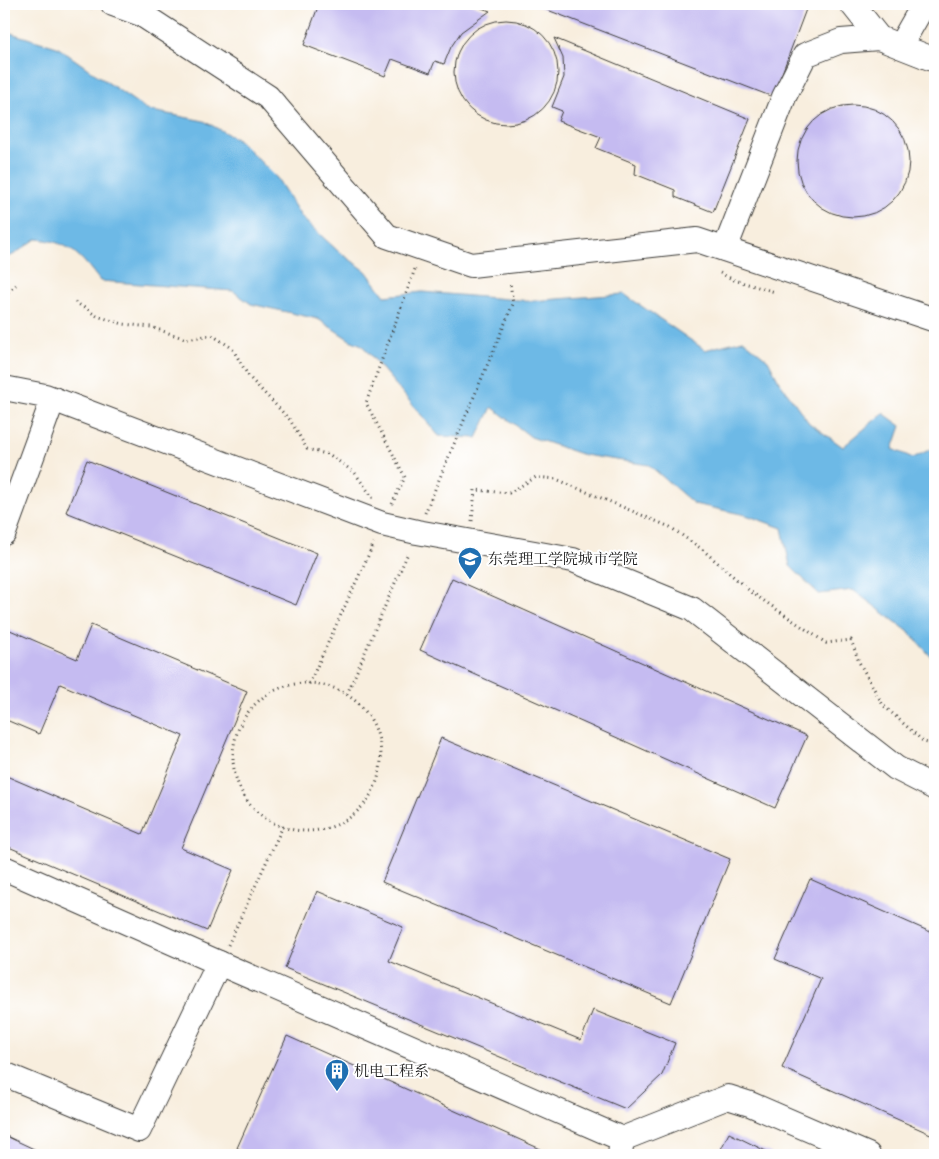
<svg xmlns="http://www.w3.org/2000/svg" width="939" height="1159" font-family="Vollkorn,'Noto Serif SC',serif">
<rect width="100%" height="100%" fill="#fff"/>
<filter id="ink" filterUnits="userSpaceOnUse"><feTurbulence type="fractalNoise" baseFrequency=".02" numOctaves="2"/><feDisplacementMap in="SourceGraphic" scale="10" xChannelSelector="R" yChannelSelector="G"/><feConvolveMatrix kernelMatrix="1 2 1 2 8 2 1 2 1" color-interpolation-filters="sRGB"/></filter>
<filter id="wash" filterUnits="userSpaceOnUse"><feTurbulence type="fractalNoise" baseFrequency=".0096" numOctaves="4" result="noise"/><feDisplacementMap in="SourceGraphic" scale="20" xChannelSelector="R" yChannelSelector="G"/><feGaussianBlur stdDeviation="1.12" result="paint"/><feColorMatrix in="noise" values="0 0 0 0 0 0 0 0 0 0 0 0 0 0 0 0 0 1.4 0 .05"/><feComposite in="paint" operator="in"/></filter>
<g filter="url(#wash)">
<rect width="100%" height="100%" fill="#f8eede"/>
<path fill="#6db9e6" stroke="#446a81" d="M4 31 57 47 147 110 204 121 240 141 277 178 302 218 338 251 366 271 385 296 422 292 531 301 624 294 705 350 743 340 768 360 779 381 809 423 843 447 883 413 901 426 893 449 913 458 935 447V661L909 632 853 590 819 594 790 566 782 528 746 515 694 504 649 465 584 455 531 437 492 407 477 438 439 436 362 345 350 340 318 319 251 304 233 291 100 281C81 256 69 241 36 239L13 255 4 258Z"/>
<g id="blocks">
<g fill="#c5bbf1">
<path d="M319 4H471L490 11 461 32 451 47 444 64 435 61 430 73 392 59 385 76 304 45Z"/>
<path d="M532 4H808L773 97Z"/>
<circle cx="506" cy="72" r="52"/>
<path d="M554 38 750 119 713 212 675 197V190L635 174 636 164 596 148 601 137 558 121 562 111 552 107 564 77 563 58Z"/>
<circle cx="853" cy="161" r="56"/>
<path d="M87 460 317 553 296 605 66 512Z"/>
<path d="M452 578 807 736 775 808 420 650Z"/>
<path d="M91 625 247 691 181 848 233 870 207 931 4 845V775L142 834 183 736 60 684 39 734 4 719V645L10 630 77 659Z"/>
<path d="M441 738 730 859 671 1003 382 882Z"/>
<path d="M810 879 935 934V1136L782 1068 821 979 775 959Z"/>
<path d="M317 891 403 927 389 961 581 1040 593 1010 675 1043 662 1075 626 1109 285 968Z"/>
<path d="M287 1036 554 1155H253L237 1148Z"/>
<path d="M729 1133 774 1155H718Z"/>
<path d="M4 1135 36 1150 33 1155H4Z"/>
</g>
</g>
</g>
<g filter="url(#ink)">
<use href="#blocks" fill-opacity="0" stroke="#3d3c39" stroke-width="1"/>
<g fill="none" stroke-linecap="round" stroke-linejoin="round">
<defs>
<g id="street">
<path d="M113 4 141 14 268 97 387 236 471 265 697 240 935 320"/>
<path d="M852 4 879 38 935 60"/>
<path d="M900 46 924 4"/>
<path d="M725 249 784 97 805 55 841 41 879 38"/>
<path d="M4 388 45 396 382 524 417 532 573 560 692 609 896 768 935 788"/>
<path d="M4 533 53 399"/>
<path d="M4 868 219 963 139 1130 4 1074"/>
<path d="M219 963 622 1139 620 1155"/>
<path d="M622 1139 728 1097 750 1104 868 1155"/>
</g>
</defs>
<use href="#street" stroke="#3d3c39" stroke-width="26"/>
<g stroke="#3d3c39" stroke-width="3" stroke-dasharray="1 4" stroke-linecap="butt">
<path d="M82 4 92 8"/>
<path d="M720 273 734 280 775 292"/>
<path d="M4 295 16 285"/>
<path d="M75 302 97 316 123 324 151 327 186 339 212 335 232 348 249 377 290 420 307 449 330 455 355 473 373 498"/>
<path d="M392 504 405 477 366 403 415 269"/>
<path d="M425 513 513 304 510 282"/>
<path d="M472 521 475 490 509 493 536 477 556 479 670 527 703 550 751 592 826 643 851 640 859 662 883 705 924 742 935 745"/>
<circle cx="307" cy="757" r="74"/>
<path d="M309 684 374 543"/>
<path d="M347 694 408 553"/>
<path d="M228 945 283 826"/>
</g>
<use href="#street" stroke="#fff" stroke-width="24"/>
</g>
</g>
<defs>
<symbol id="university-pin" viewBox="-11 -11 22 30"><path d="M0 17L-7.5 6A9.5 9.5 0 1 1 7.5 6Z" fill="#1f6fb2" stroke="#fff"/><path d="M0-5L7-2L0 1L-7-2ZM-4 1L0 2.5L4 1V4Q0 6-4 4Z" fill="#fff"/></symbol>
<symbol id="building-pin" viewBox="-11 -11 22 30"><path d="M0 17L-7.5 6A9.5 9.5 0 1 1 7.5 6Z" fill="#1f6fb2" stroke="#fff"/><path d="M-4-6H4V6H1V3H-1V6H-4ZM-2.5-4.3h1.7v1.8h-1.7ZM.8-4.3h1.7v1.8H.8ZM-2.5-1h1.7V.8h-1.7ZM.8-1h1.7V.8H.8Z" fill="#fff"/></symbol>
</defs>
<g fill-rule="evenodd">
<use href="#university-pin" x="456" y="545" width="28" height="38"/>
<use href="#building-pin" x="323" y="1057" width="28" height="38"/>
</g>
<g text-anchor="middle" stroke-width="4" stroke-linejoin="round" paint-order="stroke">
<g font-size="15" fill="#1c1c1c" stroke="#fff" text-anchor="start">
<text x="488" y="564">东莞理工学院城市学院</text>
<text x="354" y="1076">机电工程系</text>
</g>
</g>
<rect width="939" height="1159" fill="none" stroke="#fff" stroke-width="20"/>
</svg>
